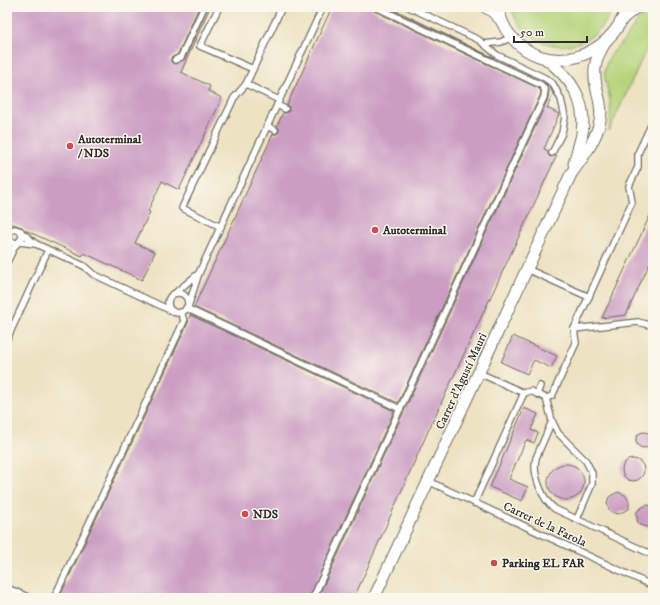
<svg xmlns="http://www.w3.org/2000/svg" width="660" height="605" font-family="'IM FELL DW Pica',serif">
<rect width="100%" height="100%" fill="#fbf7ec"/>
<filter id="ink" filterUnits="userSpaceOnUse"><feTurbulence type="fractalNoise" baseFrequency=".025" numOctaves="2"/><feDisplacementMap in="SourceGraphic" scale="8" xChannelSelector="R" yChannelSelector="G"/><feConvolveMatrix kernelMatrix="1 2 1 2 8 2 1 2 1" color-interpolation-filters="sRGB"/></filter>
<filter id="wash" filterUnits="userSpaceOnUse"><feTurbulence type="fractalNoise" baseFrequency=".012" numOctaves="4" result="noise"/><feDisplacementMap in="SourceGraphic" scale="16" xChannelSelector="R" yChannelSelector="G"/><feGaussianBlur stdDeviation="0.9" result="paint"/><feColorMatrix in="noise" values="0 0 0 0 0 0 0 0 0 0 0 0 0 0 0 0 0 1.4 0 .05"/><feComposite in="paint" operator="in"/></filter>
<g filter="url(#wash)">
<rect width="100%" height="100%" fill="#ede2c2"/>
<g fill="#b5d47b" stroke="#708053">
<path d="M511 7H612C597 58 526 59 511 7Z"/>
<path d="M653 9V35L609 131C610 121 611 111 610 101 608 86 601 76 607 62 611 53 618 47 624 40 634 27 637 18 653 9Z"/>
</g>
<g id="blocks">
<g fill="#cb9dc3">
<path d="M7 7H199L178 54 171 58V62L175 64 185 59 208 7H210L181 72 210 86 208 91 222 98 179 190 162 181 148 211 150 212 135 243 155 252 142 280 84 253 82 256 25 230 22 227 7 222Z"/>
<path d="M332 7H372L374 11 538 88 541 91 540 96 398 403 194 307 273 134H277L279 132V128L277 126 283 113H287L289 111V107L287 105Z"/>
<path d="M386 7H389L494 58Z"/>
<path d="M545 83 550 87 553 94 547 108 559 114 544 149 548 151V154L550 157 557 155 429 429 354 598H318L548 99 549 89Z"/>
<path d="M653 209V256L626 315 602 318Z"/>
<path d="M190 315 394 411 309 598H59L188 323Z"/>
<path d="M513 336 557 356 551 368 534 360 527 374 501 362Z"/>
<path d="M524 408 538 414 531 430 538 433 534 443 526 440 509 479 528 487 522 501 490 487Z"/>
<circle cx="644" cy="440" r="8"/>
<circle cx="633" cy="470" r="11"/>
<circle cx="566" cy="482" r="18"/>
<path d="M618 492 625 495 629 501V509L618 514 612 512 609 510 607 503 609 497 612 495Z"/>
<path d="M647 505 653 506V526L647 527 641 525 638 523 636 513 641 508Z"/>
</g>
</g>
</g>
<g filter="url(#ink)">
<use href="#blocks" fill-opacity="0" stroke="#6f6b60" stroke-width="1"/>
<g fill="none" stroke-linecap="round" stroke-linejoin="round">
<defs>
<g id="service">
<path d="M219 7 200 46 253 69 282 7"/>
<path d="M376 7 541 85 545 90 544 97 400 409"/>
<path d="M409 7 479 40 497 55 545 78 553 84 561 99 565 117 562 133 552 153"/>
<path d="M484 44 501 42 512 37"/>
<path d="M175 60 181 57 204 7"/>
<path d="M253 69 246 84 279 100"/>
<path d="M285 109 277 105 323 7"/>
<path d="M267 126 275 130"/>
<path d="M221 227 182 208 234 98 246 84"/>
<path d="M19 242 36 244 22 233"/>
<path d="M36 244 84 266 93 274 174 312"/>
<path d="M7 262 15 246 22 238 21 231 14 229 9 232 8 237 12 242 17 243"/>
<path d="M527 269 589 297"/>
<path d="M199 273 277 105"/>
<path d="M175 293 199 273 188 307"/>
<circle cx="178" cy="303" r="10"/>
<path d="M186 308 400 409 313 598"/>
<path d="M574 329 638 322 653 326"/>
<path d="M7 339 48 250"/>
<path d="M479 373 524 393 531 391 537 394 540 386"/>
<path d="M537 394 546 398 552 421 536 458C532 473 542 500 555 509L653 555"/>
<path d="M546 398 552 396 576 343 574 329 632 202 629 186 638 167V153L653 121"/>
<path d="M552 421 558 433 586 461 592 473V484L577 519"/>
<path d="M428 481 653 586"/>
<path d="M474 503 524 393"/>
<path d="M7 588 30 598"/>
<path d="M53 598 55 596 184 321 181 312"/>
</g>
<g id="minor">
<path d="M485 7 491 10 500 19"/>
<path d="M497 7C500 17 503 27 510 35 545 80 612 58 627 7"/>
<path d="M623 18 637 7"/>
<path d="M545 58C571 78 587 100 582 134 580 144 576 154 574 164"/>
<path d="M374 598 571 174C582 158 596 141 600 121 602 111 600 103 598 94 592 72 594 60 606 41"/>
</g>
</defs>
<use href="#service" stroke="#6f6b60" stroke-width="8"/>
<use href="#minor" stroke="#6f6b60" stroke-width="13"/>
<use href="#service" stroke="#fff" stroke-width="5.5"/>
<use href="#minor" stroke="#fff" stroke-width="11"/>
</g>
</g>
<g fill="#d1495b" stroke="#fbf7ec" stroke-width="1.5">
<circle cx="70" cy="146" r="4"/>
<circle cx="375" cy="230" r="4"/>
<circle cx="245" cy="514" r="4"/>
<circle cx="494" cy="563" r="4"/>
</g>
<g text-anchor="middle" stroke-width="3" stroke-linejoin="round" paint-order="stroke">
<g font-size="12" font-weight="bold" fill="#2b2b2b" stroke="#fbf7ec" text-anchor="start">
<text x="78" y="143">Autoterminal<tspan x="78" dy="14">/ NDS</tspan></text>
<text x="383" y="234">Autoterminal</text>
<text x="253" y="518">NDS</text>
<text x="502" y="567">Parking EL FAR</text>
</g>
<g font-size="12" fill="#2b2b2b" stroke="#fbf7ec">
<text transform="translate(461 381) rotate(-65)" y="4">Carrer d'Agustí Mauri</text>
<text transform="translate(545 524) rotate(25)" y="4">Carrer de la Farola</text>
</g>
</g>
<rect width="660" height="605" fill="none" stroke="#fbf7ec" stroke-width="24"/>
<path d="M514 36v6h73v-6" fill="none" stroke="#2b2b2b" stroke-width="2"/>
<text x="520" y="36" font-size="12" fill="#2b2b2b" stroke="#fbf7ec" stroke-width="3" paint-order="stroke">50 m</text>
</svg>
